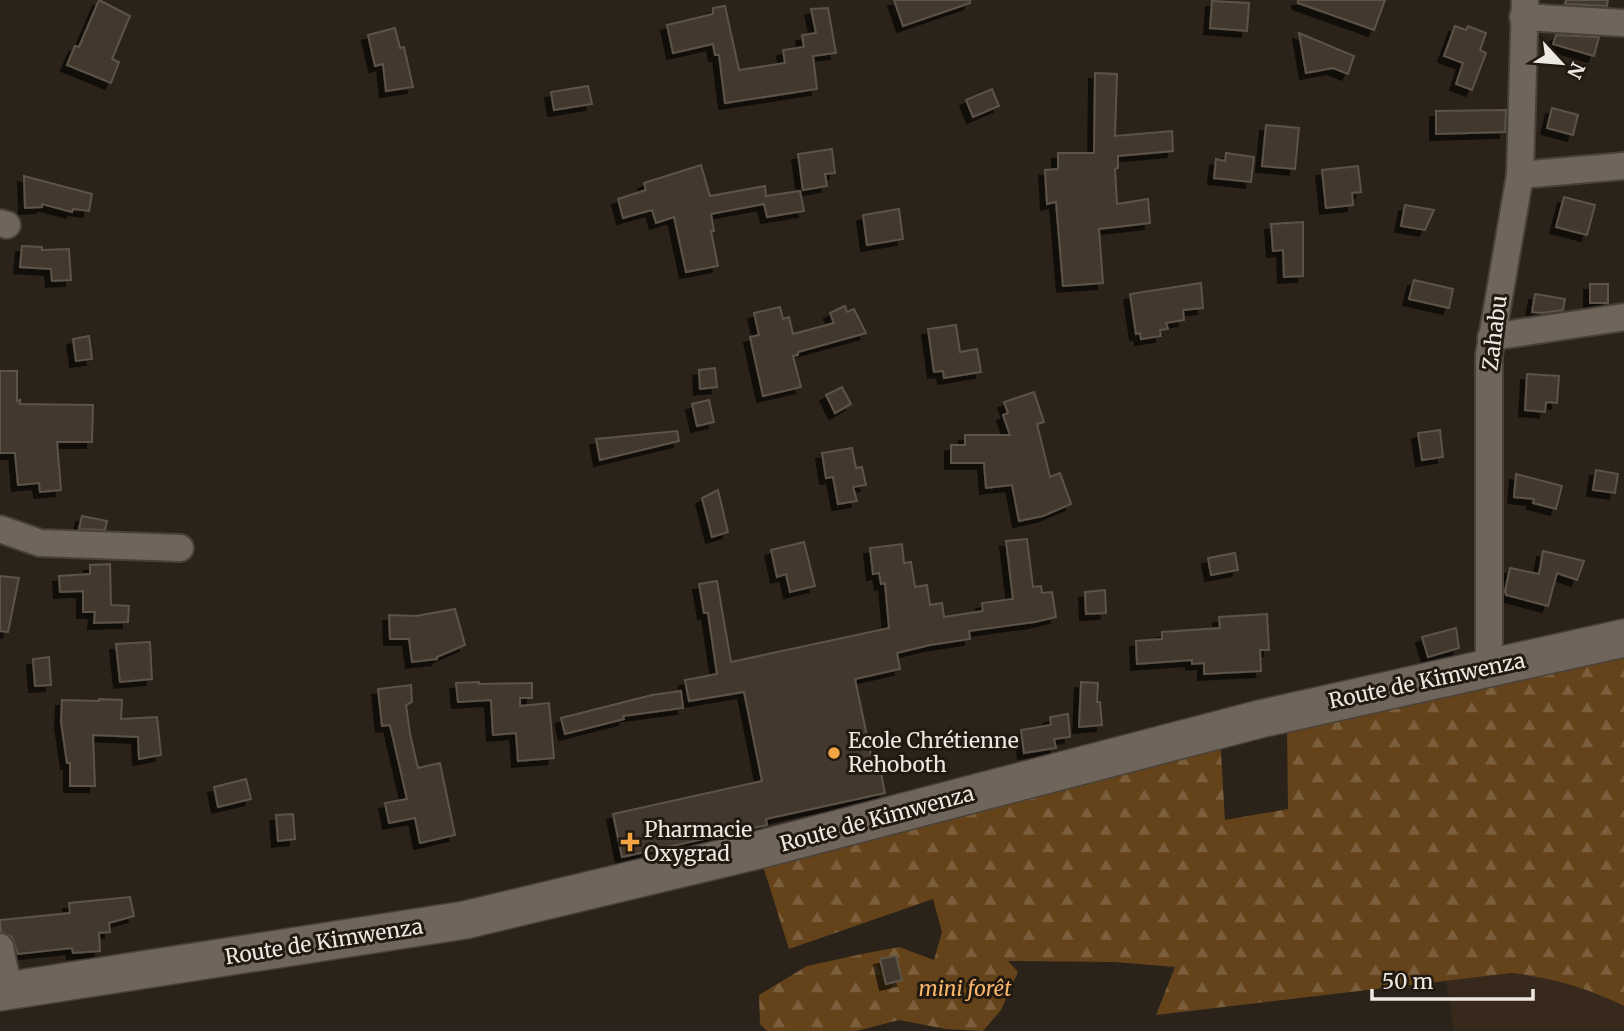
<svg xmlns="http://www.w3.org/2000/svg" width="1624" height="1031" font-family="Merriweather,serif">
<defs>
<pattern id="forest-firs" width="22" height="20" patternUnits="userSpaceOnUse" patternTransform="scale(1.75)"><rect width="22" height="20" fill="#65431a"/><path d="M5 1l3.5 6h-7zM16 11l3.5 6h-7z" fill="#7b5e3b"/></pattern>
<filter id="shadow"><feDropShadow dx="-6" dy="6" stdDeviation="0" flood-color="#0009"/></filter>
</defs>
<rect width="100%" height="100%" fill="#2b231a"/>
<path fill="#372a1c" d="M1512 973 1558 980 1595 992 1624 1006V1031H1454L1446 981Z"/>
<path fill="url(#forest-firs)" d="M1624 649V1006C1585 987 1555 979 1512 973L1156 1015 1175 967 1114 962 1008 961 1018 972 1001 1010 983 1031 946 1029 899 1020 857 1031H767L760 1024 759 995 807 966 862 954 899 947 934 960 942 932 933 899 789 949 758 850 1220 737 1225 820 1288 809 1287 723Z"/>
<g fill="#42392f" stroke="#5c5248" stroke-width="2" filter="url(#shadow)">
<path d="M99 0 130 16 112 59 119 62 111 83 67 65 75 46 79 47Z"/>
<path d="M894 0H970V3L903 26Z"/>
<path d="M1298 0H1385L1374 30 1298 3Z"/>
<path d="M1566 0H1608L1607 6 1565 4Z"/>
<path d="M1212 1 1249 3 1247 31 1210 28Z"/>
<path d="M725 6 739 70 785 63 783 50 804 47 802 35 816 33 811 9 828 8 836 53 813 56 817 89 725 103 719 55H715L713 44 673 53 667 25 713 14V8Z"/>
<path d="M1455 26 1466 30 1468 26 1486 33 1480 50 1486 53 1472 90 1456 84 1463 63 1444 56Z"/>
<path d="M395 28 400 48 404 47 413 87 386 91 383 64 375 66 368 35Z"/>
<path d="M1299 33 1354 56 1348 74 1333 68 1306 73Z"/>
<path d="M1556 35 1599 37 1594 56 1553 44Z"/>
<path d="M1095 73 1117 74 1115 136 1172 131 1173 151 1118 156V168L1115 169 1117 204 1148 199 1150 223 1099 229 1103 283 1063 286 1056 202 1047 204 1045 170 1058 169V153H1094Z"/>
<path d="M588 86 592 104 554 110 551 92Z"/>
<path d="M992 89 999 106 973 117 966 100Z"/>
<path d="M1552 108 1578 115 1573 135 1547 128Z"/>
<path d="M1506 110 1505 132 1436 134V111Z"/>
<path d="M1266 125 1299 128 1295 169 1262 166Z"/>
<path d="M832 149 835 173 825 174 827 186 803 190 798 154Z"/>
<path d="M1226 153 1254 157 1251 182 1214 178 1216 159 1225 161Z"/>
<path d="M701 165 710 196 765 186 766 196 800 191 804 211 767 217 764 204 711 214 714 231H711L718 266 686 272 674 217 656 223 652 210 623 218 618 199 646 190 644 183Z"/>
<path d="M1358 166 1361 192 1352 193 1353 205 1326 208 1322 170Z"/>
<path d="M24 176 92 194 89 211 73 209 72 212 42 204V207L25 208Z"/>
<path d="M1564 197 1595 205 1587 235 1556 227Z"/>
<path d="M1405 205 1434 210 1425 230 1401 226Z"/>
<path d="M899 209 903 239 867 245 863 215Z"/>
<path d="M1303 222V276L1284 277 1283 250 1273 251 1271 224Z"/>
<path d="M22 246 42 247V250L69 249 71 280 52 281 51 269 20 267Z"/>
<path d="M1414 280 1453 289 1449 308 1409 299Z"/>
<path d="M1201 283 1203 308 1183 310 1184 320 1166 323 1168 329 1160 330 1161 336 1141 339 1140 333 1136 334 1130 294Z"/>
<rect x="1590" y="284" width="18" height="19"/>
<path d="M1535 294 1565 299 1563 310 1542 313 1532 312Z"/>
<path d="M845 306 847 312 854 309 866 333 798 352V355L793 356 801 387 763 396 750 337 759 335 754 313 780 307 783 319 789 317 793 334 834 323 830 313Z"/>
<path d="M956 325 960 352 977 349 981 372 944 378 943 371 934 372 928 329Z"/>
<path d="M89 336 92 359 76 361 73 339Z"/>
<path d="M715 368 717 387 700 389 699 370Z"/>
<path d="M0 371H17V401L20 400V404L93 405 92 442H57L61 490 40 492 39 483 18 485 15 453H0Z"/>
<path d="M1527 374 1559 376 1557 403 1546 402 1545 412 1525 410Z"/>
<path d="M842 387 851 404 835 413 826 395Z"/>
<path d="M1034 392 1044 422 1037 424 1050 477 1060 473 1071 504 1043 516 1019 521 1012 485 986 488 984 463H951V445H965V435H1010L1003 415 1008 413 1004 402Z"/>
<path d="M709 400 714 422 697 426 692 404Z"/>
<path d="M1440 430 1443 457 1422 460 1418 433Z"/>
<path d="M677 431 679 441 600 460 596 439Z"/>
<path d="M852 448 856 468 862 467 866 485 853 487 857 501 838 504 833 477 826 478 822 453Z"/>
<path d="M1596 470 1618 474 1615 493 1593 490Z"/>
<path d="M1516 474 1562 486 1556 509 1533 503 1534 499 1514 497Z"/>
<path d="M718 490 728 532 712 537 702 498Z"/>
<path d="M82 516 107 521 105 530 79 529Z"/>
<path d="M1027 539 1033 587 1041 586 1042 593 1052 592 1056 617 1035 622 969 631 970 639 930 645 897 653 900 669 855 679 871 755 877 754 885 793 766 819 767 825 622 857 613 814 762 781 744 692 689 701 685 680 717 674 708 613H704L699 584 717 581 731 662 889 628 885 583 881 584 879 573 873 574 870 548 902 544 904 563 911 562 915 587 927 585 930 605 942 603 944 617 983 611 982 603 1013 599 1006 541Z"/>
<path d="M804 542 815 586 790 592 786 574 777 577 771 550Z"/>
<path d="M1543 551 1584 561 1577 580 1557 573 1548 606 1506 595 1505 591 1510 568 1539 574Z"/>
<path d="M1235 553 1238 570 1211 575 1208 558Z"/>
<path d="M110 564 111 605 129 606 128 622 94 623 95 612H83V591L60 592 59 576 90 574V565Z"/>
<path d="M0 576 19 578 8 632 0 631Z"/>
<path d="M1105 590 1106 613 1086 614 1085 592Z"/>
<path d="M455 609 465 645 437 657V659L412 662 409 639H390L389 615 416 616Z"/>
<path d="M1267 614 1269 650H1260L1261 671 1204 674V663L1192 664V660L1137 664 1136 641 1162 639V632L1220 628 1219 617Z"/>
<path d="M1456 628 1459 648 1428 657 1422 637Z"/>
<path d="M150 642 152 679 120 682 116 644Z"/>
<path d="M49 657 51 685 35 686 33 659Z"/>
<path d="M479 682V684L532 683V698H520V706L549 703 554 758 518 761 516 733 493 735 491 700 458 702 456 683Z"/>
<path d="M1081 682 1098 683 1097 702H1100L1102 725 1079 727Z"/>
<path d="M411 685 412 702 406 705 410 734 418 768 440 763 455 835 420 843 415 818 389 823 385 803 407 799 390 725 382 726 378 689Z"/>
<path d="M681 691 683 708 623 716 624 719 565 734 561 718 652 695Z"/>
<path d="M99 699 122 700 121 719 157 717 161 755 139 759 138 737 93 735 95 786H70V763H67L61 722 62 700 99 701Z"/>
<path d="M1068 714 1070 737 1054 739 1056 748 1024 753 1021 730 1051 725 1050 717Z"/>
<path d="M246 779 251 799 218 807 214 787Z"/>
<path d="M293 814 295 839 278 841 276 815Z"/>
<path d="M130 897 134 916 109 923 110 932 99 933 100 951 73 953 72 948 18 954 12 937 1 932 0 920 70 913 69 903Z"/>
<path d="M896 956 902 980 886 984 880 959Z"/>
</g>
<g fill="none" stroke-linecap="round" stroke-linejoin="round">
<defs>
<g id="street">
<path d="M1523 17 1624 23"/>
<path d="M1520 175 1624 166"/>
<path d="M0 223 7 225"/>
<path d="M1491 337 1624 317"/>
<path d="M0 529 40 543 180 548"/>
<path d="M1489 668V355L1520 175 1525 0"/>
<path d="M0 947 9 991"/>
</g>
<path id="secondary" d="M0 992 465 920 758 850 1260 719 1624 638"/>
</defs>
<use href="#street" stroke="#48413a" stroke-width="30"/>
<use href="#secondary" stroke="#48413a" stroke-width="40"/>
<use href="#street" stroke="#6f655b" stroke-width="26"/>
<use href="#secondary" stroke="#6f655b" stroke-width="37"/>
</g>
<g fill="#f3a442" stroke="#221910" stroke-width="2.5">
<circle cx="834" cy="753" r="7"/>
<path d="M626.5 831.5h7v7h7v7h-7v7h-7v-7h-7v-7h7z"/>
</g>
<g text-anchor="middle" stroke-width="6" stroke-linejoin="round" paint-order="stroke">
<g font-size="21" fill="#eee8e2" stroke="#221910">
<text transform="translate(1495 333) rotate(-83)" y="7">Zahabu</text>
<text transform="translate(1427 681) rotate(-12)" y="7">Route de Kimwenza</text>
<text transform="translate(877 819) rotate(-15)" y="7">Route de Kimwenza</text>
<text transform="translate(324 942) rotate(-9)" y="7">Route de Kimwenza</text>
</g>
<g font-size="21" fill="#eee8e2" stroke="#221910" text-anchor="start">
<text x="848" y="748">Ecole Chrétienne<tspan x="848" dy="24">Rehoboth</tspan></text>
<text x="644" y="837">Pharmacie<tspan x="644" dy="24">Oxygrad</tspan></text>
</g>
<g font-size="21" font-style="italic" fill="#fab86b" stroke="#221910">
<text x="965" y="996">mini forêt</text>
</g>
</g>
<g transform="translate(1561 63) rotate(116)" stroke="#221910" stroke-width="5" paint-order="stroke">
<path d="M0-5L12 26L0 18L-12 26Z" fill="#eee8e2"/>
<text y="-10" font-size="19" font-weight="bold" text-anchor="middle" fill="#eee8e2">N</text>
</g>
<path d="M1372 989v10h161v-10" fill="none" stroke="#eee8e2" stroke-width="3.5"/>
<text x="1382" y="989" font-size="21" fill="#eee8e2" stroke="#221910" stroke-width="5" paint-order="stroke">50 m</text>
</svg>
